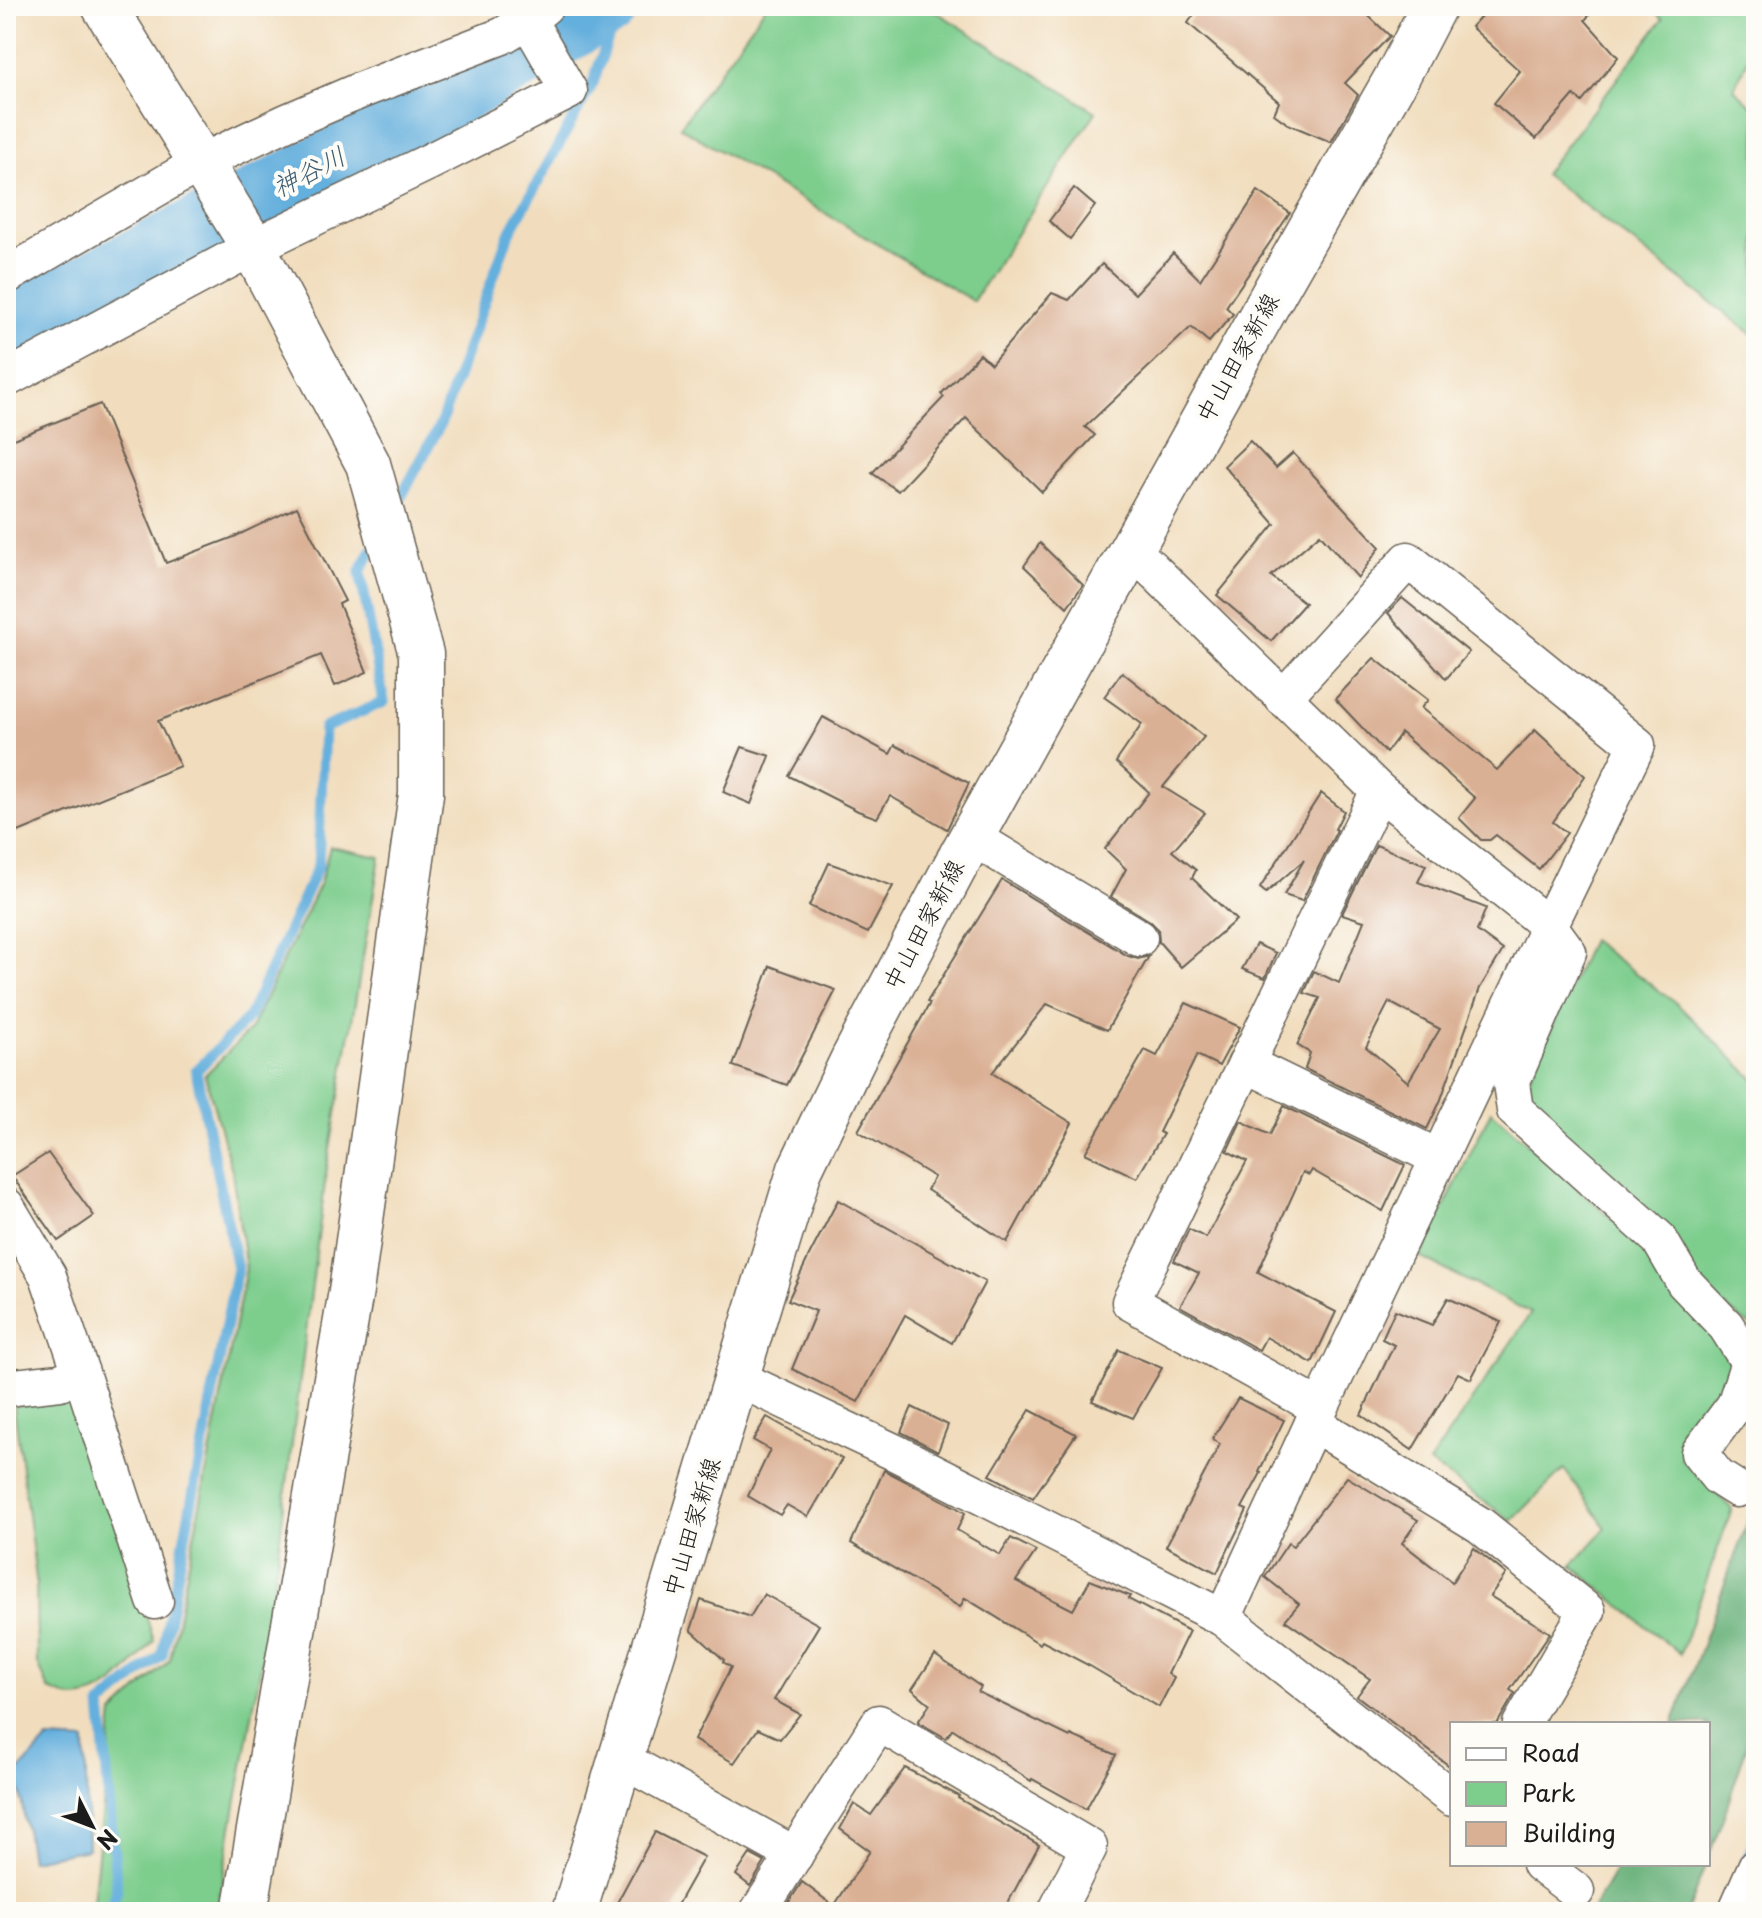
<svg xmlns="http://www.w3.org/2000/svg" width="1762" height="1918" font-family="'Playpen Sans','Klee One',sans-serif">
<rect width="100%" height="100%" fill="#fdfcf7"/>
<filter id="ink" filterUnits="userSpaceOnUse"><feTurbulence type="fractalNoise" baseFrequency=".0125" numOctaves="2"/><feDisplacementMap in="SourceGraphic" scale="16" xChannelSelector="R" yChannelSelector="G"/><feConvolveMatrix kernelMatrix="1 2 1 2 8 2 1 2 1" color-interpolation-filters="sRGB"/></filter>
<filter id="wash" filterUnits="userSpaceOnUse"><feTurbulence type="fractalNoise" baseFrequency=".006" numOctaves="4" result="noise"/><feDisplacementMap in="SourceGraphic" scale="32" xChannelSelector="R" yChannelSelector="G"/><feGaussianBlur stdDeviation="1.8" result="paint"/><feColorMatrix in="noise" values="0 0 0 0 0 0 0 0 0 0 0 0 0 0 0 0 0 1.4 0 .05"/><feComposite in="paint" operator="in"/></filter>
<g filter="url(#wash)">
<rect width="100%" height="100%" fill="#f1ddbd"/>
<g fill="#7dcd8d" stroke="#4c7454" stroke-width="2">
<path d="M766 6H927L1096 112 973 301 680 127Z"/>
<path d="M1649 6H1756V42L1734 89 1756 109V337L1544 174 1663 19Z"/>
<path d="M330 847 380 857 327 1167 271 1609 217 1912H92L113 1714 170 1660 246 1269 232 1171 205 1075 251 1029 320 883Z"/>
<path d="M1591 940 1677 1004 1756 1081V1330L1721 1304 1534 1108 1525 1087Z"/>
<path d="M1491 1111 1638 1242 1709 1330 1735 1370 1681 1459 1732 1509 1680 1654 1572 1566 1606 1528 1564 1469 1512 1521 1429 1463 1531 1313 1420 1257Z"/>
<path d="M78 1396 154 1641C132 1664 109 1699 73 1698 66 1698 56 1692 49 1690L37 1661 36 1578 14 1406Z"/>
</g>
<g fill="#66b078" stroke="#41664a" stroke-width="2">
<path d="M1756 1499V1717L1725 1813 1708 1858V1724H1673Z"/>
<path d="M1619 1864H1706L1687 1912H1591Z"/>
</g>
<path fill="#64afdd" stroke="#40667c" stroke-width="2" d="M48 1739 85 1741 88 1849 31 1860 17 1773Z"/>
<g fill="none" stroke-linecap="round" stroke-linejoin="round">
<g stroke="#64afdd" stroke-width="11">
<path d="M394 510 440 425 508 236 593 83 619 6"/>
<path d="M1746 1862 1756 1838"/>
<path d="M109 1912 117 1890 101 1705 162 1655 237 1268 196 1071 249 1017 318 866 324 728 384 702 360 572 376 542"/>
</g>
<path stroke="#64afdd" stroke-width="64" d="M6 327 392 130 534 50 606 6"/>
</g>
<g id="blocks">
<g fill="#dab094" fill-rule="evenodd">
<path d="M1200 6H1358L1390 36 1345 83 1358 95 1331 142 1288 124 1274 114 1279 102 1188 23Z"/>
<path d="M1490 6H1597L1585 20 1618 57 1582 102 1574 95 1536 139 1494 103 1520 71 1471 27Z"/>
<path d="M1074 188 1095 206 1070 239 1049 221Z"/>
<path d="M1258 191 1290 213 1226 307 1233 314 1209 342 1191 327 1085 427 1095 435 1042 492 966 418 898 491 872 473 944 397 941 394 980 354 991 364 1052 293 1069 300 1102 264 1135 294 1173 253 1200 280Z"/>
<path d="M100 404 166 563 234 537 297 507 345 601 339 604 367 672 335 686 321 655 158 721 180 766 6 837V442Z"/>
<path d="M1250 441 1276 468 1293 453 1380 547 1358 578 1320 534 1271 576 1305 603 1271 641 1217 595 1275 524 1224 466Z"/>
<path d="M1040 543 1083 585 1067 607 1024 566Z"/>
<path d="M1402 598 1469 652 1446 679 1388 613Z"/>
<path d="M1374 658 1428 700 1421 708 1497 770 1535 730 1585 776 1553 822 1567 833 1539 869 1496 835 1490 840H1481L1459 818 1475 798 1401 733 1386 753 1335 699Z"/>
<path d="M1122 672 1204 737 1163 787 1205 813 1172 851 1196 870 1192 878 1236 920 1181 967 1159 942 1158 929 1150 921 1111 897 1126 869 1105 849 1149 792 1116 762 1142 724 1104 697Z"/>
<path d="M823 717 890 754 895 745 969 783 947 829 890 796 877 818 858 811 789 776Z"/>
<path d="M742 747 770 756 751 804 723 792Z"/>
<path d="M1321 793 1344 811 1335 829 1337 830 1302 901 1284 895 1304 860 1266 893 1260 888Z"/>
<path d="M1376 845 1426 865 1418 882 1486 908 1477 931 1503 950 1480 988 1440 1102 1427 1129 1305 1069 1310 1053 1297 1045 1320 998 1304 993 1314 971 1339 983 1364 921 1342 914ZM1389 1002 1440 1029 1408 1082 1366 1047Z"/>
<path d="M829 863 893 886 868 933 809 906Z"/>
<path d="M1002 880 1128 956 1138 959 1149 956 1107 1030 1047 1004 992 1073 1072 1123 1007 1242 927 1190 934 1177 858 1131 930 1003 927 1002Z"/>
<path d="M1256 944 1276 953 1265 978 1242 969Z"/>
<path d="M770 966 836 990 787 1085 733 1066Z"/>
<path d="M1186 1003 1240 1027 1219 1066 1197 1055 1159 1132 1163 1134 1137 1178 1085 1153 1145 1050 1157 1056Z"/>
<path d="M1284 1106 1405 1165 1383 1211 1312 1170 1309 1175 1303 1172 1258 1272 1336 1312 1312 1363 1266 1337 1259 1350 1180 1306 1199 1273 1174 1261 1189 1229 1206 1238 1247 1161 1227 1151 1241 1121 1270 1135Z"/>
<path d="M48 1153 94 1216 58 1241 12 1176Z"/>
<path d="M838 1200 985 1282 952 1343 905 1315 858 1402 792 1369 816 1311 788 1300 808 1258Z"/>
<path d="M1448 1298 1501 1322 1471 1379 1458 1373 1412 1450 1361 1415 1394 1345 1382 1339 1395 1310 1432 1325Z"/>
<path d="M1119 1350 1162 1368 1133 1418 1092 1401Z"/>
<path d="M1238 1398 1284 1420 1259 1472 1261 1473 1242 1508 1247 1510 1217 1573 1166 1546 1220 1444 1212 1439Z"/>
<path d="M912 1407 948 1425 938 1451 901 1432Z"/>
<path d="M1030 1410 1076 1434 1033 1498 990 1475Z"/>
<path d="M767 1417 842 1459 808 1517 787 1505 780 1515 748 1496 770 1450 753 1440Z"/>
<path d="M884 1470 954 1506 965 1513 957 1530 1000 1555 1011 1538 1036 1551 1016 1581 1073 1610 1090 1580 1130 1596 1128 1599 1189 1631 1168 1674 1174 1678 1159 1707 1090 1666 1042 1641 1040 1644 965 1598 960 1607 851 1543Z"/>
<path d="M1347 1477 1418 1520 1402 1543 1452 1582 1474 1548 1506 1574 1490 1596 1550 1633 1510 1690 1515 1693 1497 1724H1452V1768L1357 1696 1370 1679 1285 1620 1299 1604 1265 1577 1288 1543 1293 1546Z"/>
<path d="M764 1594 819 1625 774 1700 800 1714 780 1739 758 1729 734 1763 694 1740 731 1667 723 1662 724 1660 691 1630 701 1600 750 1617Z"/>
<path d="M935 1655 981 1687 978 1692 1070 1737 1071 1735 1116 1755 1086 1809 1032 1779 1031 1781 953 1729 946 1738 918 1722 930 1704 912 1689Z"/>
<path d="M905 1768 959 1796 958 1798 1039 1845 1003 1912H787L784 1910 802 1882 834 1906 870 1851 840 1829 854 1804 871 1815Z"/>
<path d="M655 1832 704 1857 673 1912H612Z"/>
<path d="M750 1854 765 1862 750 1886 736 1875Z"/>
</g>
</g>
</g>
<g filter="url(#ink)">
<use href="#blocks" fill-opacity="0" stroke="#676054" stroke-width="2"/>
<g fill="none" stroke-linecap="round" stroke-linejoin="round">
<defs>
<g id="minor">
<path d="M6 276 200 163 287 122 359 91 502 36 528 20"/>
<path d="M6 379 253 247 431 161 569 91 528 20 545 6"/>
<path d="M1132 551 1152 569 1379 791 1549 926 1313 1423 1480 1525 1587 1611 1521 1724"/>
<path d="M1283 698 1408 560 1637 745 1549 926 1568 952 1511 1083 1515 1110 1659 1239 1684 1282 1726 1326 1749 1362 1735 1405 1699 1453 1718 1477 1737 1489"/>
<path d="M972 837 1139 938"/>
<path d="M1246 1064 1439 1158"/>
<path d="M6 1206 48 1276 81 1373 60 1382 6 1388"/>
<path d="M81 1373 155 1601"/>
<path d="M737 1378 896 1453 1223 1618 1452 1798"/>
<path d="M1320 1408 1130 1302 1379 791"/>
<path d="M1223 1618 1313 1423"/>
<path d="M621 1759 795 1855"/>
<path d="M1540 1864 1576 1891"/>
<path d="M758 1912 879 1723 1089 1847 1056 1912"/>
<path d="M1736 1912 1756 1867"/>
</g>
<path id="tertiary" d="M104 6 253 247 368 464 421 654V794L351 1291 245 1912"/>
<path id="secondary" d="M574 1912 800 1169 853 1059 957 863 1276 289 1397 77 1434 6"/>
</defs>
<use href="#minor" stroke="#676054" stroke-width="39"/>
<use href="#tertiary" stroke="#676054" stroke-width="47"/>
<use href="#secondary" stroke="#676054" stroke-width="47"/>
<use href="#minor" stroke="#fff" stroke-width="36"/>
<use href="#tertiary" stroke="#fff" stroke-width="44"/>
<use href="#secondary" stroke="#fff" stroke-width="44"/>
</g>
</g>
<g text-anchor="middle" stroke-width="8" stroke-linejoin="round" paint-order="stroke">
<g font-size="24" fill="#1c1c1c" stroke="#fdfcf7">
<text transform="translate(1238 358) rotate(-61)" y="8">中山田家新線</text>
<text transform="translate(924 925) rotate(-62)" y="8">中山田家新線</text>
<text transform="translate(692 1527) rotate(-73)" y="8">中山田家新線</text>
</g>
<g font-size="26" font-style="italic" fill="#3c5e73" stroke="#fdfcf7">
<text transform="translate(309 172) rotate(-27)" y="9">神谷川</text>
</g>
</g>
<rect width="1762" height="1918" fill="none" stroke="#fdfcf7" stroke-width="32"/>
<rect x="1450" y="1722" width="260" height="144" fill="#fdfcf7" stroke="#a3a29f" stroke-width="2"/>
<rect x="1466" y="1748" width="40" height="12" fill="#ffffff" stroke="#a3a29f" stroke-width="2"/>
<text x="1522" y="1762" font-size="24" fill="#1c1c1c">Road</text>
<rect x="1466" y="1782" width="40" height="24" fill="#7dcd8d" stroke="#a3a29f" stroke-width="2"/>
<text x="1522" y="1802" font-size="24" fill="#1c1c1c">Park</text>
<rect x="1466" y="1822" width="40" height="24" fill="#dab094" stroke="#a3a29f" stroke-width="2"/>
<text x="1522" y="1842" font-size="24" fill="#1c1c1c">Building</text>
<g transform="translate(92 1826) rotate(132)" stroke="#fdfcf7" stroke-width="6" paint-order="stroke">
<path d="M0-6L14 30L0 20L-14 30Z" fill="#1c1c1c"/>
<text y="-12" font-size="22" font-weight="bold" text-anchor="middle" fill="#1c1c1c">N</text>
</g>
</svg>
